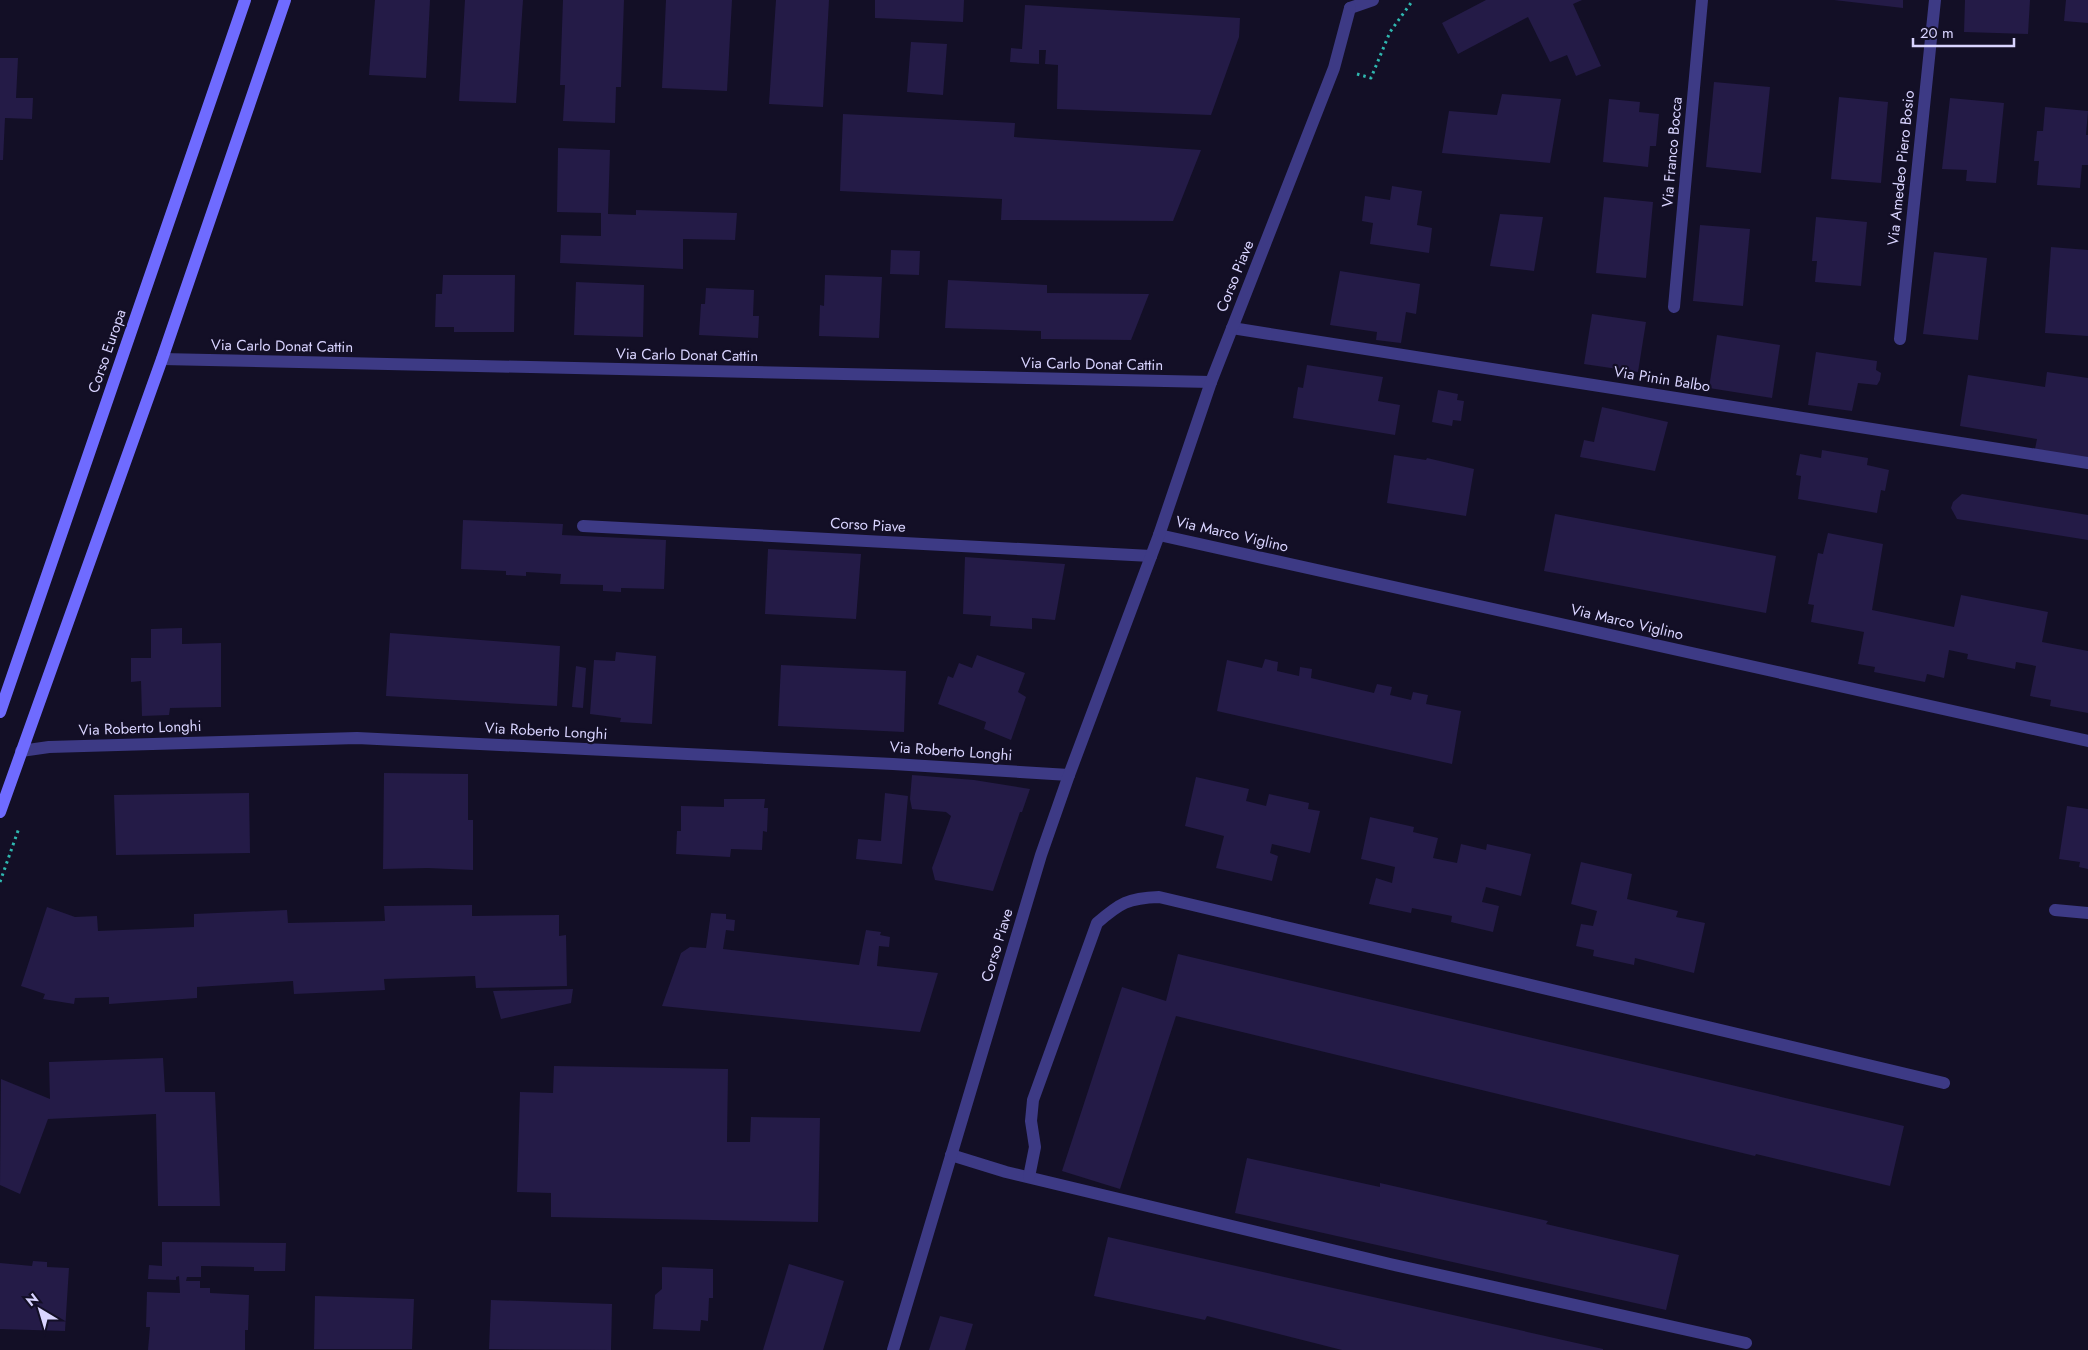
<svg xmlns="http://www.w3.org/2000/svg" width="2088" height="1350" font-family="Jost,sans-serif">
<rect width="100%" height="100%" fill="#130f26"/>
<g fill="#241b47">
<path d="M375 0H430L426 78 369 75Z"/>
<path d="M465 0H523L516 103 459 101Z"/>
<path d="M563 0H624L621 87H616L615 123 563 121 565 85H560Z"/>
<path d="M666 0H732L727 91 662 88Z"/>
<path d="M776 0H829L823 107 769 104Z"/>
<path d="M875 0H964L963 22 875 18Z"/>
<path d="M1486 0H1582L1573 4 1601 66 1576 76 1567 55 1550 62 1528 17 1458 54 1442 23Z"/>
<path d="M1834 0H1903V8Z"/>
<path d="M1965 0H2030L2028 34 1964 32Z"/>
<path d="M2066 0H2088V23L2064 21Z"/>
<path d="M1025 5 1240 18 1239 37 1211 115 1057 109 1058 65 1045 64 1046 50H1039V64L1010 62 1011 48 1022 49Z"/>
<path d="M911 42 947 44 943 95 907 92Z"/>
<path d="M0 58H18L16 98H33L32 119 5 118 3 160H0Z"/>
<path d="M1714 82 1770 87 1761 173 1706 167Z"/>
<path d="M1502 94 1561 99 1550 163 1442 153 1449 111 1497 115Z"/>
<path d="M1839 97 1888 102 1881 183 1831 179Z"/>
<path d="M1950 98 2004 103 1996 183 1966 181 1967 170 1942 169Z"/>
<path d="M1609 99 1640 102 1639 112 1659 114 1656 146H1650L1648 167 1603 162Z"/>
<path d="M2045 107 2088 111 2086 135H2088V165H2082L2080 188 2037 185 2039 161H2034L2037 131H2043Z"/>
<path d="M843 114 1015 123 1014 137 1201 150 1173 221 1001 220 1002 199 840 191Z"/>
<path d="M558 148 610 150 608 214 636 215V210L737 213 735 240 683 239V269L560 263 561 235 601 236V213L557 212Z"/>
<path d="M1392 186 1422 191 1417 225 1432 228 1429 253 1370 244 1373 223 1362 221 1365 196 1390 200Z"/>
<path d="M1604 197 1653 202 1646 278 1596 273Z"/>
<path d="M1500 214 1543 217 1534 271 1490 266Z"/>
<path d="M1816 217 1867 222 1861 286 1815 282 1817 261H1812Z"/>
<path d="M1700 225 1750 229 1743 306 1693 301Z"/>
<path d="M2051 247 2088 250V336L2045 333Z"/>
<path d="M891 250 920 251 919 275 890 274Z"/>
<path d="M1934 252 1987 258 1978 340 1923 334Z"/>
<path d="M1340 271 1420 284 1416 314 1406 312 1401 343 1376 340 1377 332 1330 325Z"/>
<path d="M443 275H515L514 332H454V327H435L436 294H442Z"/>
<path d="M825 275 882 277 879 338 819 336 820 305 824 306Z"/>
<path d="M948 280 1047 285V293L1149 294 1131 340 1041 339V331L945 328Z"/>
<path d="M576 282 644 285 643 337 574 335Z"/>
<path d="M706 288 754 290 753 316H759L758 338 699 335 701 304H705Z"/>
<path d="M1592 314 1646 322 1638 372 1584 364Z"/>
<path d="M1717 335 1780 345 1772 398 1709 388Z"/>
<path d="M1816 352 1877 361 1876 370 1881 373 1880 380 1877 385 1858 383 1852 411 1808 405Z"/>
<path d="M1307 365 1383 377 1378 401 1400 405 1395 435 1293 418 1298 387 1303 388Z"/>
<path d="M2047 372 2088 378V458L2035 449 2037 439 1960 426 1968 375 2045 387Z"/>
<path d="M1438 390 1458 394 1457 400 1464 401 1461 421 1453 420 1452 426 1432 422Z"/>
<path d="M1602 407 1668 422 1655 471 1580 457 1584 440 1594 442Z"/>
<path d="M1822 450 1868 458 1867 465 1889 470 1885 491 1881 490 1877 513 1798 499 1801 476 1796 475 1800 454 1821 458Z"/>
<path d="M1394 455 1426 460 1427 458 1474 469 1466 516 1387 503Z"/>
<path d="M1962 494 2088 515V540L1957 519 1951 508 1953 502Z"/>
<path d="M1555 514 1776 556 1766 613 1544 571Z"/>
<path d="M463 520 563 524 562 535 666 540 664 589 621 588V592L603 591V585L560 584 561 574 526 572V576L506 575V571L461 569Z"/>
<path d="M1828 533 1883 544 1872 610 1954 627 1961 595 2048 612 2042 642 2088 651V713L2050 706 2051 700 2030 696 2036 666 2016 662 2015 669 1967 659 1968 654 1949 650 1944 678 1927 674 1925 682 1874 672 1875 667 1858 664 1864 632 1811 622 1814 605 1808 604 1818 553 1823 554Z"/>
<path d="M768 549 861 554 856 619 765 614Z"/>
<path d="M965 557 1065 564 1055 620 1032 618V629L990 626 991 616 963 614Z"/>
<path d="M182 628V644L221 643V707L170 708 169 715 142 716 141 681 131 682V658H151V629Z"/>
<path d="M390 633 560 646 557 706 386 696Z"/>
<path d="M616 652 656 656 652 724 620 722 621 718 590 714 594 660 615 661Z"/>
<path d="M977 655 1025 673 1018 692 1026 697 1011 740 984 729 986 722 938 704 948 676 953 678 959 663 972 668Z"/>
<path d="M1265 659 1278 662 1277 671 1299 676 1300 667 1312 669 1311 678 1374 693 1377 684 1392 687 1390 695 1411 700 1413 692 1428 695 1426 704 1461 711 1452 764 1217 711 1227 660 1262 668Z"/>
<path d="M781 665 906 671 904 732 778 726Z"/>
<path d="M576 666 586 668 583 708 572 707Z"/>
<path d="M384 773 468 774V820H473V870L428 868 383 869Z"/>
<path d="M912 775 974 780 1030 789 1022 812H1020L993 891 935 880 932 868 951 816 946 812 912 809 910 799Z"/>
<path d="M1196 777 1249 789 1246 801 1266 806 1269 794 1309 803 1308 809 1320 811 1310 853 1272 844 1270 853 1278 856 1272 881 1216 868 1224 836 1185 826Z"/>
<path d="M249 793 250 853 116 855 114 795Z"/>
<path d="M885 793 908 796 902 864 856 859 858 839 881 841Z"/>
<path d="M724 799H765L764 808H768L767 832 763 831 762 850 731 849 730 857 676 854 677 831H681V806L724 807Z"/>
<path d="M2067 806 2088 809V869L2079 867 2080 862 2059 859Z"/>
<path d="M1370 817 1414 827 1413 832 1438 838 1433 858 1457 863 1461 844 1486 850 1487 844 1531 854 1521 896 1486 887 1482 902 1499 906 1493 932 1451 922 1452 916 1412 908 1411 913 1369 904 1376 878 1392 883 1395 867 1361 859Z"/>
<path d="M1581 862 1632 874 1627 899 1678 911 1676 917 1705 923 1694 973 1635 958 1634 965 1593 956 1594 950 1576 946 1581 924 1593 926 1597 911 1571 904Z"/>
<path d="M472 905V916L559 915V936L566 935 567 986 476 988 475 976 384 979 385 990 294 994 293 981 197 987V998L109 1004V997L75 998 74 1004 43 999 45 994 21 986 47 907 75 917 97 916 98 931 194 927V914L287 910 288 923 385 921 384 906Z"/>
<path d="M711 913 726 914V919L735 920 734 931 726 930 723 949 859 965 866 930 881 932 880 935 890 937 889 947 879 946 877 966 938 973 920 1032 662 1006 681 953 690 947 706 948Z"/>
<path d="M1178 954 1904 1126 1890 1186 1756 1154 1755 1156 1176 1016 1120 1189 1062 1171 1122 987 1166 1001Z"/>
<path d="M573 989 571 1003 501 1019 493 991Z"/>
<path d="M163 1058 165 1092H215L220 1206H158L156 1114 48 1119 20 1194 0 1185 1 1079 50 1099 49 1062Z"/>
<path d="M554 1066 728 1069 727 1142H750L751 1117 820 1118 818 1222 551 1217V1193L517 1192 520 1092 553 1093Z"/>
<path d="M1247 1158 1380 1187V1183L1548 1221 1546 1224 1679 1255 1666 1310 1235 1213Z"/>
<path d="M1108 1237 1603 1349V1350H1342L1207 1316 1205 1320 1094 1296Z"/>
<path d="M162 1242 286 1243 285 1271H254V1267L201 1266V1277H187L186 1281H200V1288H210V1293L249 1295 248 1330H245V1350H148L150 1327H146L147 1292 180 1293 179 1276 176 1277V1280L148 1279 149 1265 162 1266Z"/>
<path d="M33 1261 47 1262V1267L69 1268 65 1331 0 1329V1263L32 1266Z"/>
<path d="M789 1264 844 1281 823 1350H763Z"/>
<path d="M662 1267 713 1269V1298H709L708 1321 701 1320 700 1331 653 1329 655 1295 662 1289Z"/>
<path d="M315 1296 414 1299 412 1349H314Z"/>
<path d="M491 1300 612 1304 611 1350 489 1349Z"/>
<path d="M940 1316 973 1324 965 1350H929Z"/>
</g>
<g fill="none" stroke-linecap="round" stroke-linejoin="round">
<g stroke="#2fb8b0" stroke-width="3" stroke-dasharray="2.5 4" stroke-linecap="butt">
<path d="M1357 74 1371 78 1390 32 1413 0"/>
<path d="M0 882 19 828"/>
</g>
<g stroke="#3d3a85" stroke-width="12">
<path d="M1350 8 1373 0"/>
<path d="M1674 307 1702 0"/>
<path d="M1232 328 2088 463"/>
<path d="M1900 339 1935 0"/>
<path d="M162 359 1211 382"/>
<path d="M583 526 1151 556"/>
<path d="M1159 535 2088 741"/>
<path d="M21 751 49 747 357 738 893 764 1069 775"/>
<path d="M2055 910 2088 913"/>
<path d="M951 1155 1006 1172 1390 1264 1746 1343"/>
<path d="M1029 1177 1035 1147 1031 1121 1033 1100 1097 923C1120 903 1128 898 1159 897L1944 1083"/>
<path d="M893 1350 1041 855 1069 775 1159 535 1211 382 1334 68 1350 8"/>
</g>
<g stroke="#6f6bff" stroke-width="12">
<path d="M0 712 245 0"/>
<path d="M0 812 162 359 285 0"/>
</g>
</g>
<g text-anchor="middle" stroke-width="4.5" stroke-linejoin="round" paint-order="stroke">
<g font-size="15" fill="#d9d4ff" stroke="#130f26">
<text transform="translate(1672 152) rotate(-85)" y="5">Via Franco Bocca</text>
<text transform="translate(1901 168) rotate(-84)" y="5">Via Amedeo Piero Bosio</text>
<text transform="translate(1235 276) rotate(-68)" y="5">Corso Piave</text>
<text transform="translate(282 346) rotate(1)" y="5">Via Carlo Donat Cattin</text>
<text transform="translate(107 351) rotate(-71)" y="5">Corso Europa</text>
<text transform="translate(687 355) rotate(1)" y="5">Via Carlo Donat Cattin</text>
<text transform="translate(1092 364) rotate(1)" y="5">Via Carlo Donat Cattin</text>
<text transform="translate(1662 379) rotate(9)" y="5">Via Pinin Balbo</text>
<text transform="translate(868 525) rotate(3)" y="5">Corso Piave</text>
<text transform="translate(1232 534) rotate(13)" y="5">Via Marco Viglino</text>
<text transform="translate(1627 622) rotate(13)" y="5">Via Marco Viglino</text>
<text transform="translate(140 728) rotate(-2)" y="5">Via Roberto Longhi</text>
<text transform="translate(546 731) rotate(3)" y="5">Via Roberto Longhi</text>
<text transform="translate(951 751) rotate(4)" y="5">Via Roberto Longhi</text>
<text transform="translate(997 945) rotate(-73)" y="5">Corso Piave</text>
</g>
</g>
<g transform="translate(40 1310) rotate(322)" stroke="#130f26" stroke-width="4" paint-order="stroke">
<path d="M0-4L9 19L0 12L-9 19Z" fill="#d9d4ff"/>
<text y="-8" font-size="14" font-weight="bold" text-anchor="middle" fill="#d9d4ff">N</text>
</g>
<path d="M1913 38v8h101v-8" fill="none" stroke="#d9d4ff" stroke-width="2.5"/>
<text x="1920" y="38" font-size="15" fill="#d9d4ff" stroke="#130f26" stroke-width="4" paint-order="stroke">20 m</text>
</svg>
